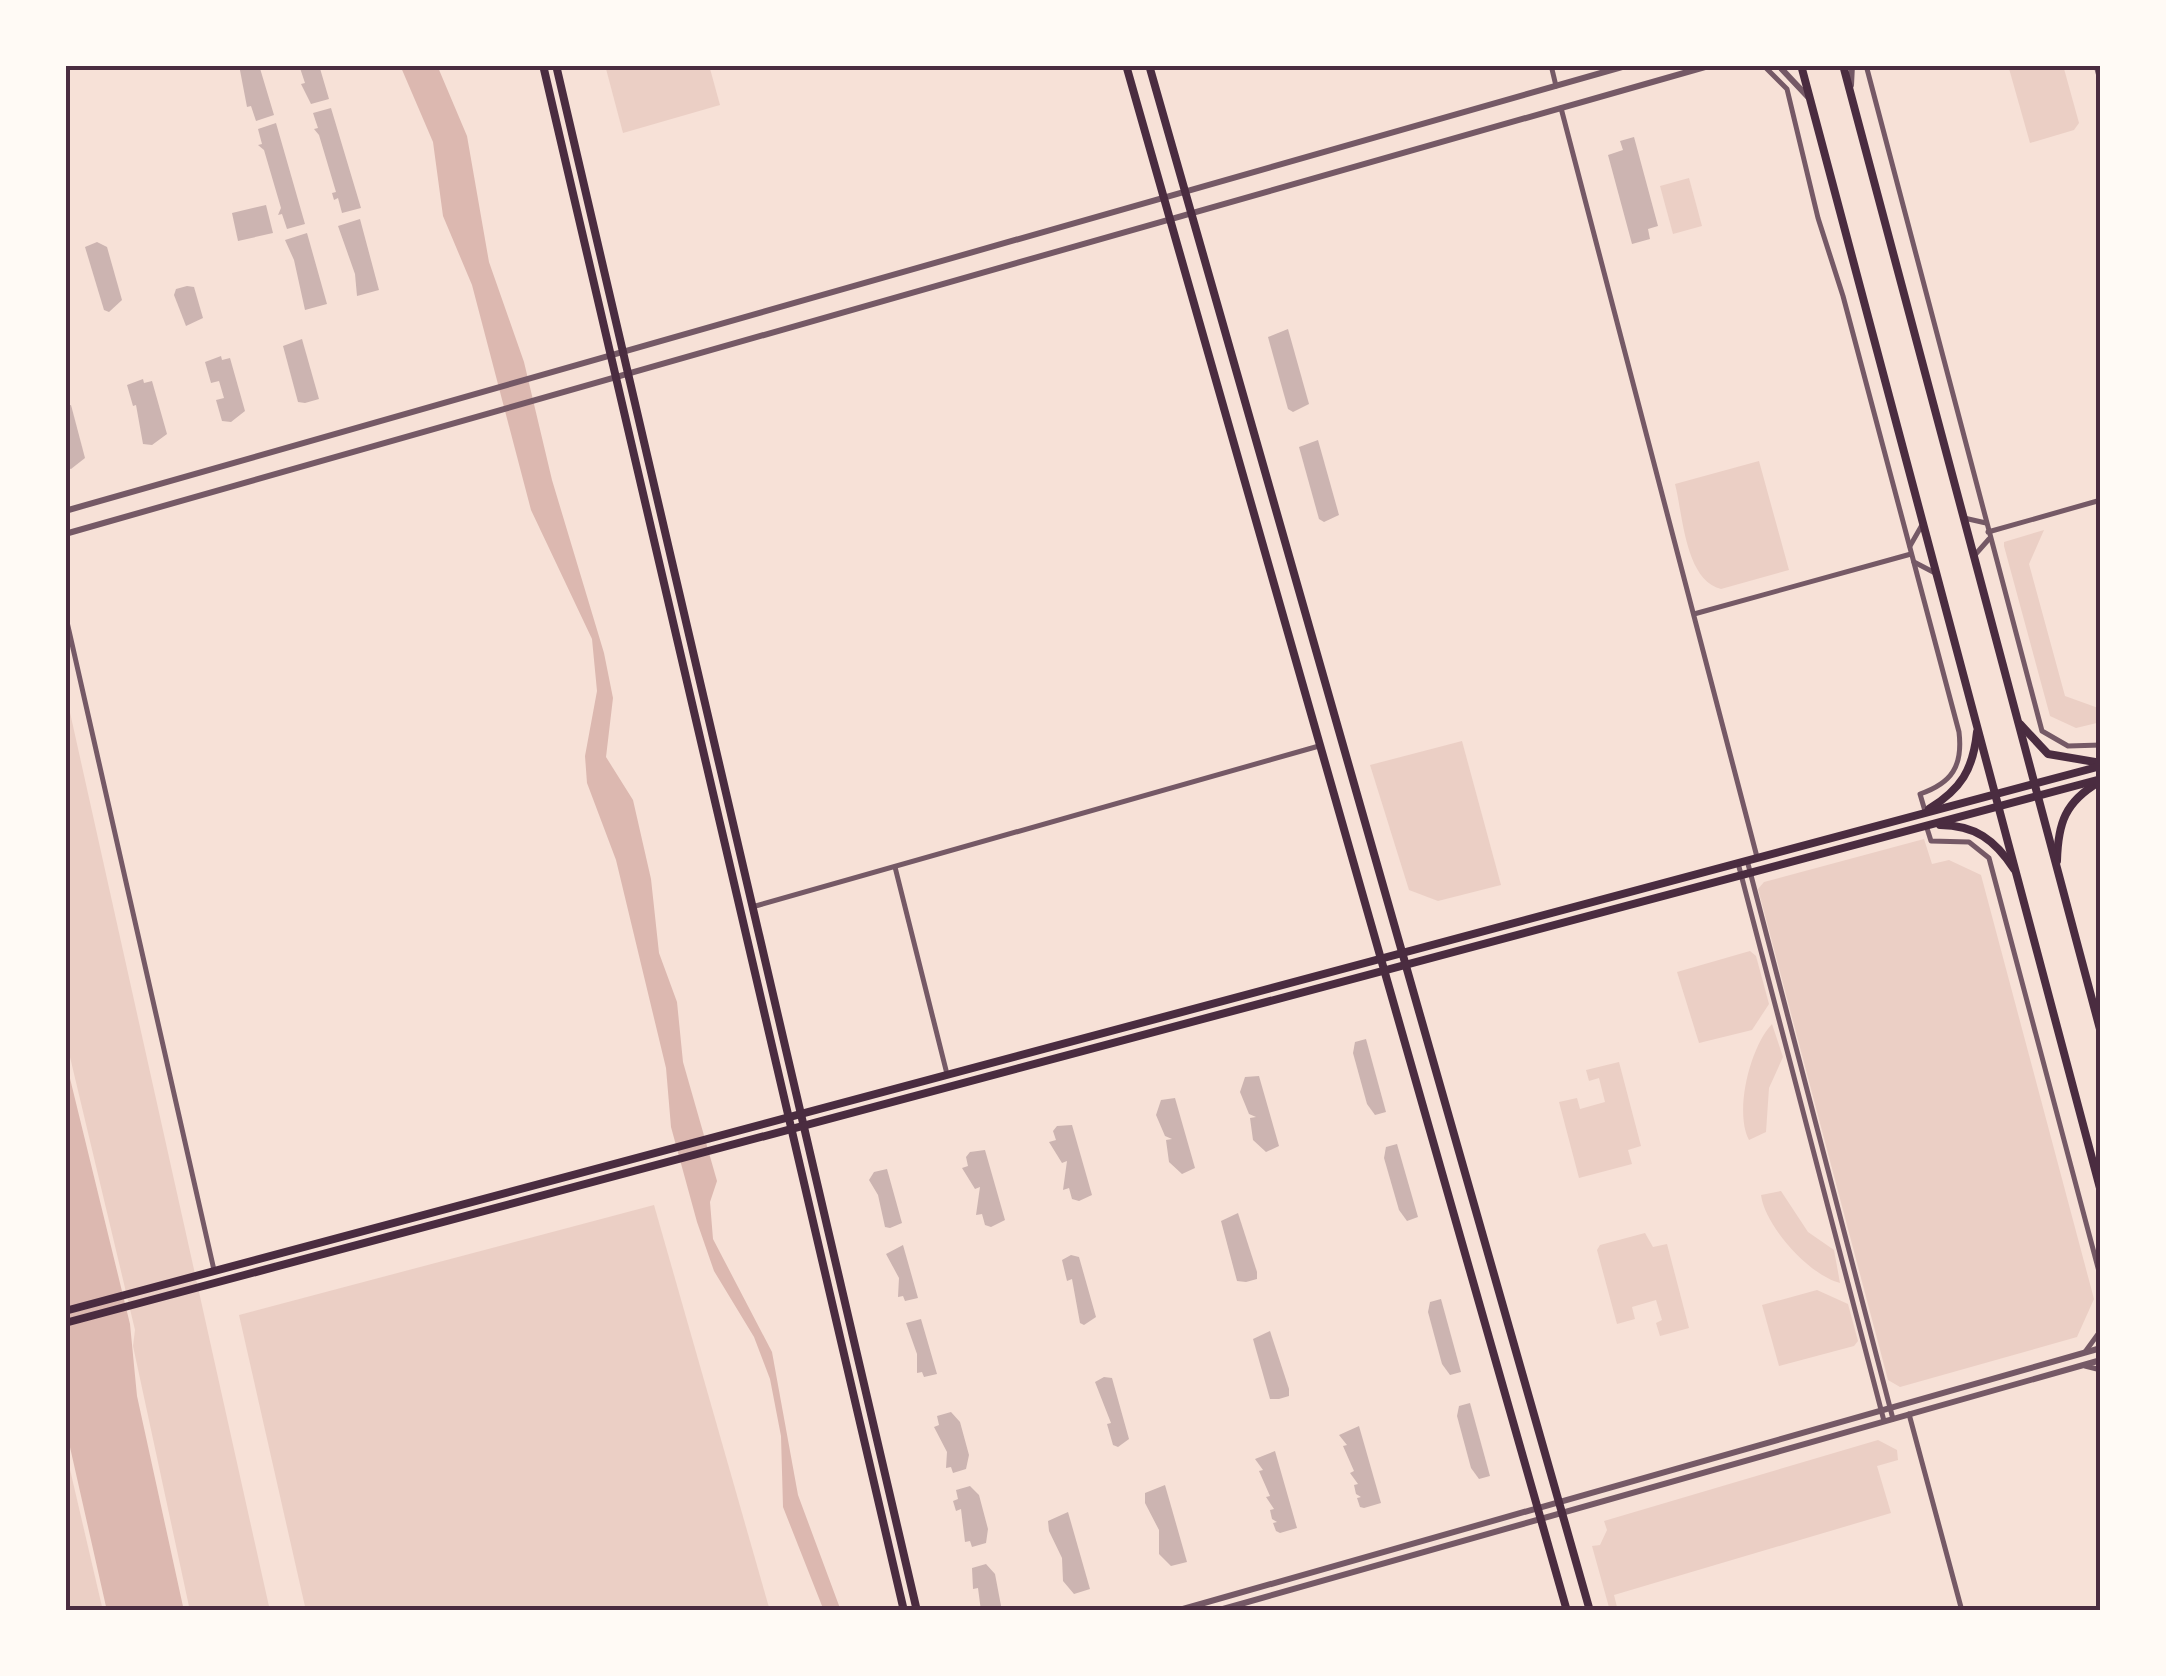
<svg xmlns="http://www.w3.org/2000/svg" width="2166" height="1676" font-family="'DejaVu Sans',sans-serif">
<rect width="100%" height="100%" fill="#f7e1d7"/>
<g fill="#ebcfc5">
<path d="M605 65H709L720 105 623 133Z"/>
<path d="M2008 65H2063L2079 123 2074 130 2030 143Z"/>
<path d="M1689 178 1702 226 1673 234 1660 186Z"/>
<path d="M1759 461 1789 570 1721 589C1685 580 1683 515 1675 484Z"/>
<path d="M2044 530 2029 564 2065 696 2101 709V722L2076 728 2050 716 2004 546V542Z"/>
<path d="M65 690 270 1611H190L133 1346 135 1330 65 1036Z"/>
<path d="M1462 741 1501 885 1438 901 1409 890 1370 765Z"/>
<path d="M1924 839 1932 864 1949 860 1981 875 2094 1299 2077 1337 1900 1387 1888 1380 1758 889 1764 882Z"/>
<path d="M1750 951 1756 956 1769 1004 1752 1030 1699 1043 1677 972Z"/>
<path d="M1772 1024 1783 1057 1769 1088 1766 1132 1749 1140C1734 1112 1750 1047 1772 1024Z"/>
<path d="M1619 1062 1641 1146 1628 1150 1632 1164 1579 1178 1559 1102 1577 1098 1580 1109 1605 1102 1599 1078 1589 1081 1586 1070Z"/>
<path d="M1781 1191 1808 1232 1834 1250 1840 1283C1809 1275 1765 1226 1761 1195Z"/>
<path d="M654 1205 770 1611H306L239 1315Z"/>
<path d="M1645 1233 1653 1247 1667 1244 1689 1328 1660 1336 1656 1323 1662 1320 1656 1300 1632 1307 1635 1319 1617 1324 1597 1250 1600 1245Z"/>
<path d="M1817 1290 1848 1304 1858 1341 1854 1346 1779 1366 1762 1305Z"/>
<path d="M1878 1440 1897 1450 1898 1460 1877 1466 1891 1513 1614 1595 1618 1611H1610L1592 1546 1600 1545 1607 1530 1604 1521Z"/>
<path d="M65 1448 103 1611H65Z"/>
</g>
<g fill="#dcb8b0">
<path d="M400 65H437L467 136 489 262 524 362 552 480 604 653 613 698 606 757 633 800 651 879 659 953 677 1002 683 1062 717 1181 710 1202 713 1239 772 1352 798 1495 841 1611H824L783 1507 781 1436 770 1379 754 1337 714 1271 697 1222 671 1127 666 1068 616 860 587 783 585 756 597 691 592 639 531 510 472 285 443 216 433 142Z"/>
<path d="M65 1058 130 1324 137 1396 184 1611H107L65 1425Z"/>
</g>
<g fill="#ccb4b1">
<path d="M239 65H259L274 115 256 121 251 106 247 107Z"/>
<path d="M299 65H319L329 99 311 104 301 84 305 83Z"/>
<path d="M331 108 361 208 342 213 338 198 334 200 332 193 336 192 319 135 314 129 318 128 313 113Z"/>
<path d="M276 123 305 224 287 229 282 214 278 215 281 208 264 150 258 145 262 144 258 129Z"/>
<path d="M1634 137 1658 226 1648 229 1650 239 1632 244 1608 155 1623 150 1620 141Z"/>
<path d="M266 205 273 233 238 241 232 213Z"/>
<path d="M360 219 379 290 357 296 355 274 338 226Z"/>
<path d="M307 233 327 304 305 310 294 260 285 240Z"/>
<path d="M97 242 107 247 122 300 109 312 104 310 85 247Z"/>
<path d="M187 286 194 287 203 318 186 326 174 295 176 289Z"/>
<path d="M1288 329 1309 404 1293 412 1288 409 1268 337Z"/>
<path d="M302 339 319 399 305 403 298 402 283 346Z"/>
<path d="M221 356 222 360 230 358 245 411 231 422 222 421 216 400 224 398 219 381 211 383 205 362Z"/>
<path d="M143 379 144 383 152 381 167 434 152 445 143 444 136 405 133 406 127 385Z"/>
<path d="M71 405 85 458 71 469 65 467V406Z"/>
<path d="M1318 440 1339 515 1324 522 1319 519 1299 447Z"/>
<path d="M1366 1039 1386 1112 1375 1115 1367 1104 1353 1053 1355 1042Z"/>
<path d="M1259 1076 1279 1146 1266 1152 1253 1140 1250 1118 1256 1117 1249 1114 1240 1092 1245 1077Z"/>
<path d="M1175 1098 1195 1168 1182 1174 1169 1162 1166 1140 1172 1139 1165 1136 1156 1115 1161 1100Z"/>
<path d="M1072 1125 1092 1195 1079 1201 1072 1199 1069 1188 1063 1190 1067 1161 1062 1163 1049 1142 1056 1140 1053 1131 1057 1126Z"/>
<path d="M1397 1144 1418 1217 1407 1221 1399 1210 1384 1158 1386 1147Z"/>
<path d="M985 1150 1005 1220 991 1227 985 1225 982 1214 976 1215 980 1187 975 1189 962 1168 968 1166 966 1157 970 1152Z"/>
<path d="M887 1169 902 1223 890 1228 885 1227 878 1195 869 1180 874 1172Z"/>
<path d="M1238 1213 1257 1272V1279L1246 1282 1237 1281 1221 1221Z"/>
<path d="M903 1245 918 1298 905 1301 903 1296 898 1297 899 1278 886 1254Z"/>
<path d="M1071 1255 1079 1257 1096 1317 1084 1325 1080 1323 1072 1279 1067 1281 1062 1260Z"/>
<path d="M1441 1299 1461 1372 1450 1375 1442 1364 1428 1312 1430 1302Z"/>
<path d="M921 1319 937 1374 924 1377 922 1372 917 1373V1354L906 1323Z"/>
<path d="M1270 1331 1289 1389V1396L1279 1399H1270L1253 1339Z"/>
<path d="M1104 1377 1112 1378 1129 1439 1118 1447 1113 1445 1107 1424 1111 1423 1095 1382Z"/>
<path d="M1470 1403 1490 1476 1479 1479 1471 1468 1457 1416 1459 1406Z"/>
<path d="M951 1412 960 1422 969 1455 966 1469 953 1473 951 1467 946 1468 947 1452 934 1427 939 1425 937 1416Z"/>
<path d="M1359 1426 1381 1503 1364 1508 1360 1507 1357 1498 1361 1497 1356 1494 1354 1485 1358 1484 1350 1473 1354 1471 1343 1446 1347 1445 1339 1435Z"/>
<path d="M1275 1451 1297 1528 1280 1533 1276 1531 1273 1523 1277 1522 1272 1519 1270 1510 1274 1509 1266 1497 1270 1496 1259 1471 1263 1470 1255 1459Z"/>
<path d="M1165 1485 1187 1562 1171 1566 1159 1554V1530L1145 1503V1493Z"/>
<path d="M970 1486 979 1495 988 1529 986 1543 972 1547 970 1541 965 1542 961 1509 956 1511 953 1501 958 1499 956 1490Z"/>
<path d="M1068 1512 1090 1589 1074 1594 1063 1581 1062 1558 1049 1531 1048 1521Z"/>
<path d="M986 1564 995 1574 1002 1611H981L978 1588 973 1589 972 1568Z"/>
</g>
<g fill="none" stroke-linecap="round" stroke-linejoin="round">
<g stroke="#755966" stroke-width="5">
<path d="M1551 65 1556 86"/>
<path d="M1763 65 1787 89 1818 218 1843 296 1959 732C1963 766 1952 783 1920 794L1925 811"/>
<path d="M1866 65 2042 731 2068 746 2101 745"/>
<path d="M2096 65 2101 84"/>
<path d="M1561 108 1757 857"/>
<path d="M1964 518 1986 523"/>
<path d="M1988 532 2101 500"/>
<path d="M1910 546 1922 525"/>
<path d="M1974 556 1989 539"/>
<path d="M1914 562 1937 574"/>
<path d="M65 613 214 1270"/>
<path d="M1694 614 1911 554"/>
<path d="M1926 825 1931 841 1969 842 1989 858 2101 1279"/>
<path d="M1747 860 1893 1419"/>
<path d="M1738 863 1884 1421"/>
<path d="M895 867 947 1074"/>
<path d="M752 907 1319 746"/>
<path d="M2085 1352 2101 1330"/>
<path d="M2085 1366 2101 1370"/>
<path d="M1909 1414 1962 1611"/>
</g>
<g stroke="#755966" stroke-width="6">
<path d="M1778 65 1808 97"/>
<path d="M1851 85 1852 65"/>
<path d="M65 511 1629 65"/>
<path d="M65 534 1712 65"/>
<path d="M1176 1611 2101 1348"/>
<path d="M1216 1611 2101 1360"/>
</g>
<g stroke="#4a2c40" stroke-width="8">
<path d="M543 65 904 1611"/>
<path d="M556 65 917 1611"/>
<path d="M1126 65 1567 1611"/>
<path d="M1149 65 1590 1611"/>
<path d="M2020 724 2048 754 2101 763"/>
<path d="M1929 809C1961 789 1973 770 1977 732"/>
<path d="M1940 825C1975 825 1995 840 2014 869"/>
<path d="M2057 861C2058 823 2065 802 2099 782"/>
<path d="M65 1311 2101 766"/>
<path d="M65 1323 2101 779"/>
</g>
<g stroke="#4a2c40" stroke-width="8">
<path d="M1801 65 2101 1192"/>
<path d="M1843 65 2101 1033"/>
</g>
</g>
<rect width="2166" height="1676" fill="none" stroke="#fffaf5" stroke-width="135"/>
<rect x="68" y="68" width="2030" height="1540" fill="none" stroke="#4a2c40" stroke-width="4"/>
</svg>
